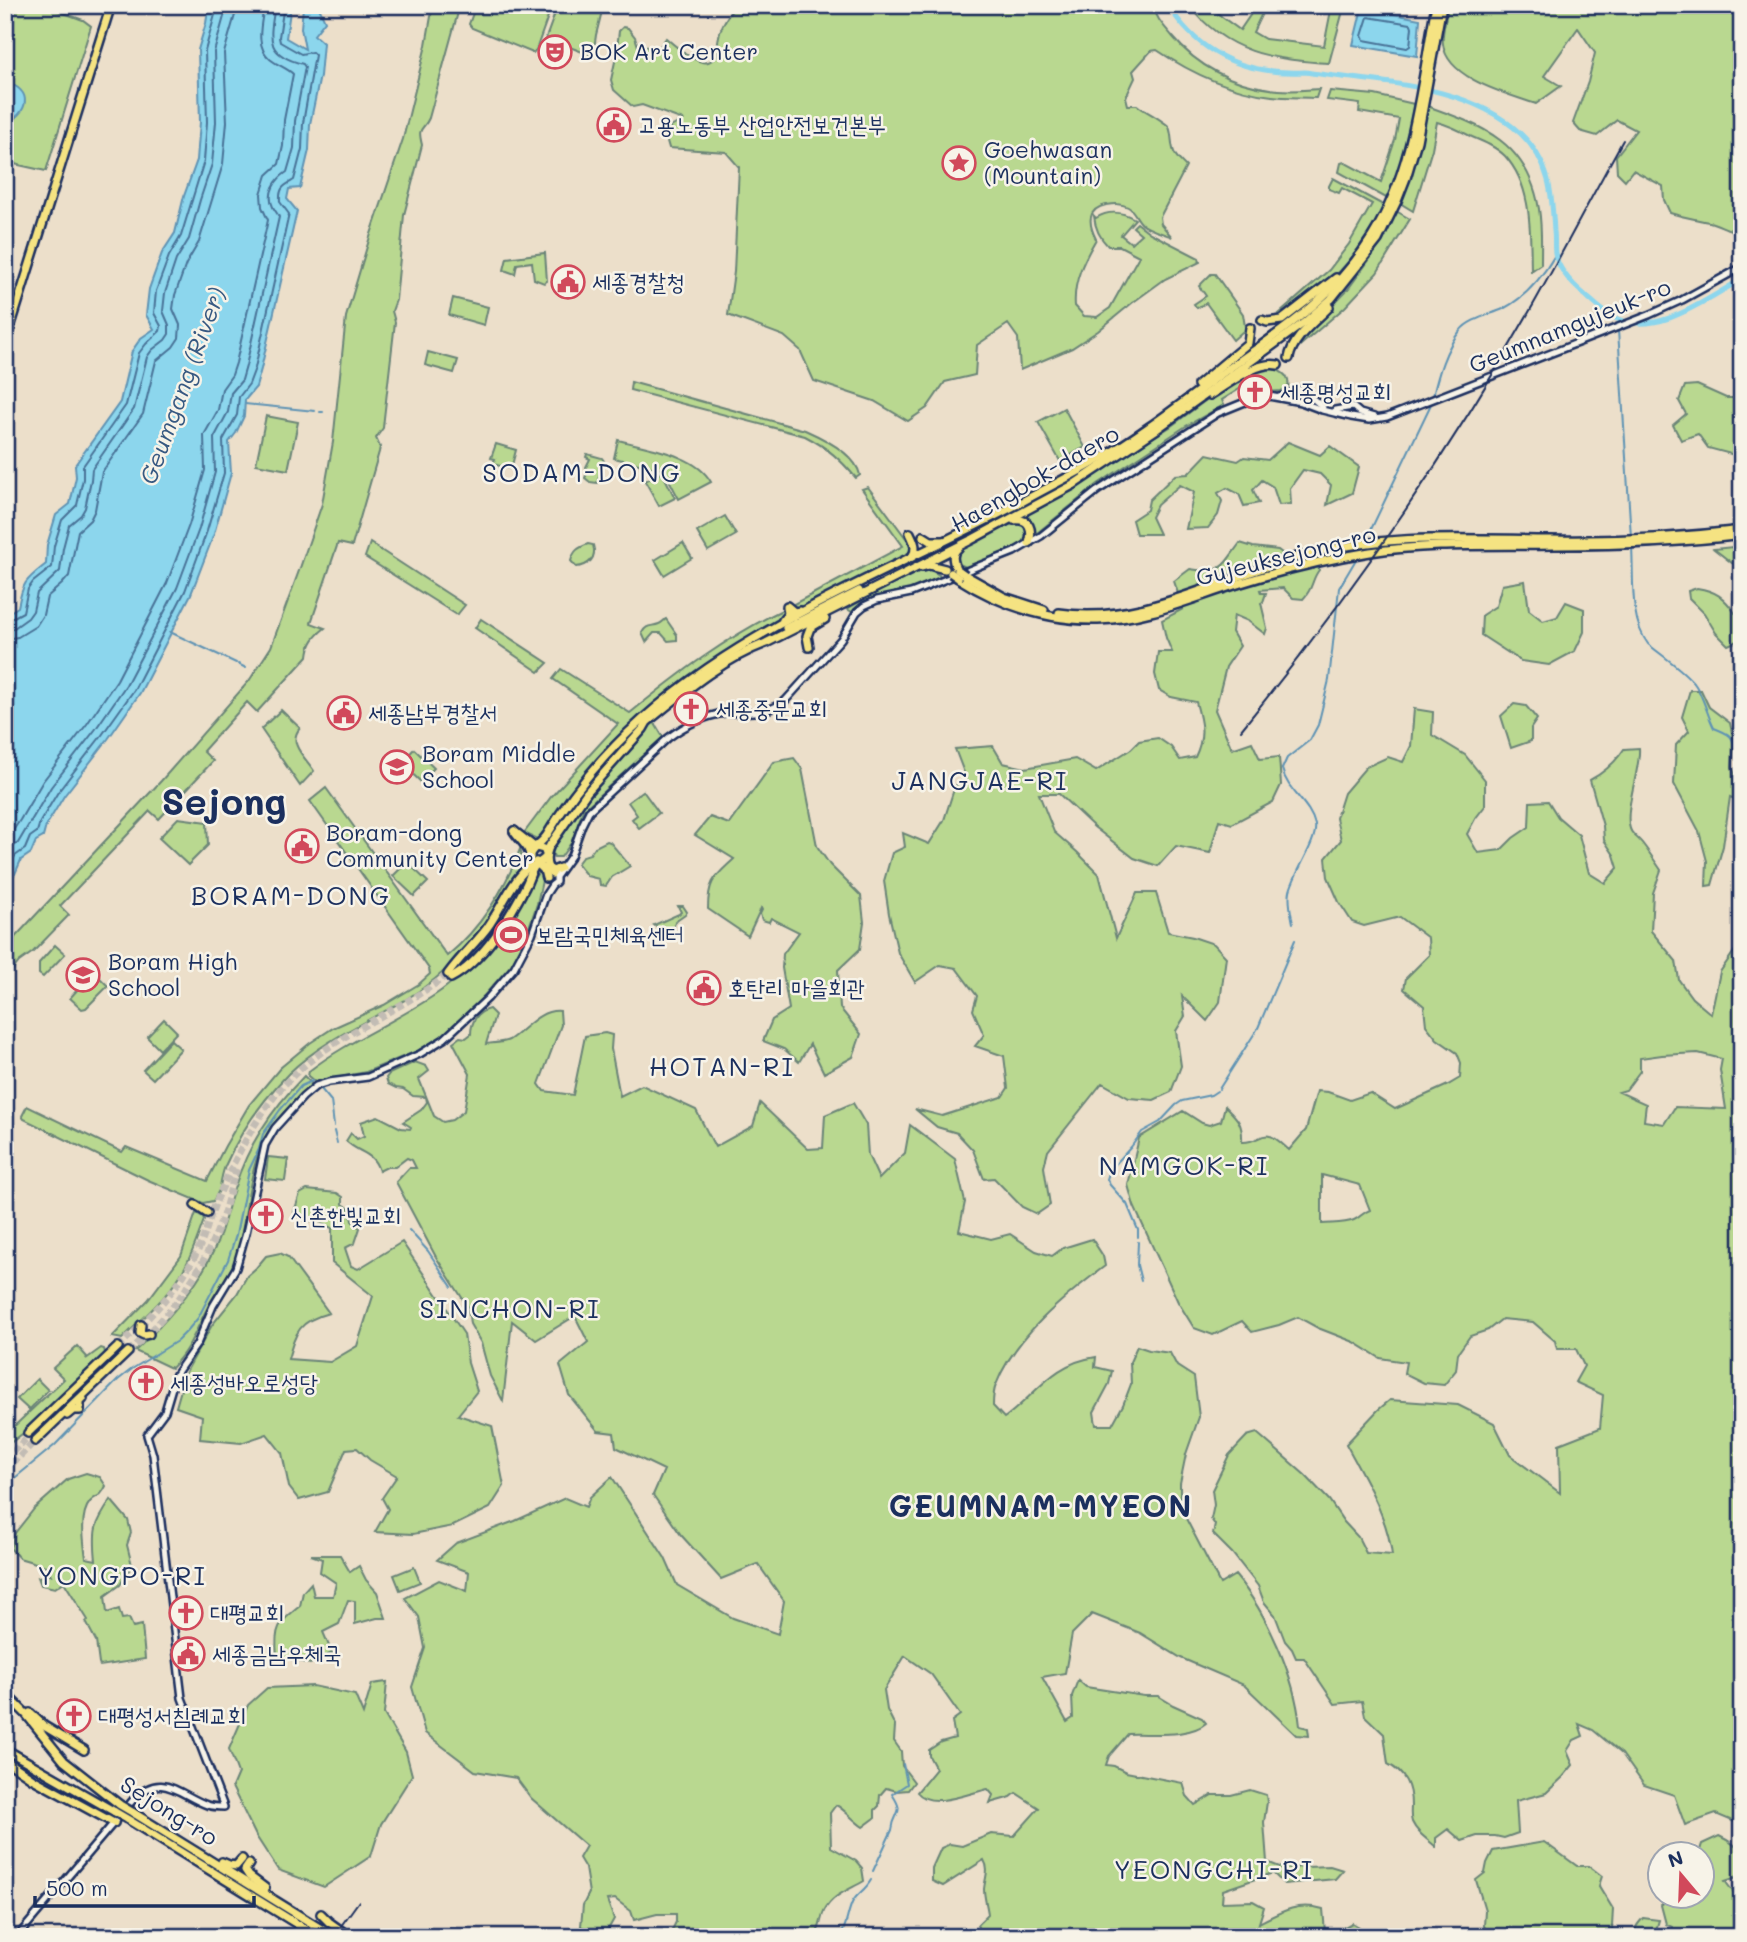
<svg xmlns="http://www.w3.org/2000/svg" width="1747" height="1942" font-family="Mali,'Poor Story',sans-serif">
<rect width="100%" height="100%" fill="#ecdfca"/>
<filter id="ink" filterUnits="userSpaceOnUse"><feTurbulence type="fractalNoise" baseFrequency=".0143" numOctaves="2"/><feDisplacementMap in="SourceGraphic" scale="14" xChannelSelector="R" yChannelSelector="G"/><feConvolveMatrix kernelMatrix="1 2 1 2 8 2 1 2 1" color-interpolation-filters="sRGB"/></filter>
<g filter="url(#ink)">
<g fill="#b9d890" stroke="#6a8477" stroke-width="2" fill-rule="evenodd">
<path d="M5 5H42L83 20 91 26 46 171 5 162Z"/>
<path d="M433 5H460L429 118C423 132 417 125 422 145L404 215 396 300 392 311 395 322 384 418 383 428 376 438 380 447 379 452 352 546 338 543 311 623 325 628C315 636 309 643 308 656L257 712 247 702 203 751 213 761 159 819 150 811 60 906 69 915 33 952 19 962 5 980V948L161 781 249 681 271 647 300 568 322 504 333 442 346 317 369 240 403 139 426 45Z"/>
<path d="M476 5H552L536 50 533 53 472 28 469 24Z"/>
<path d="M558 5C573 5 591 2 602 11L596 35 593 56 546 38Z"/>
<path d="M736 5H1153C1156 19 1164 26 1173 37 1197 66 1232 84 1270 89 1286 92 1303 90 1319 89L1316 98C1301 97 1286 98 1272 96 1230 91 1192 74 1157 50L1151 51 1133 71 1135 78 1126 97 1128 105H1137C1144 111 1165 121 1169 127 1172 134 1171 142 1173 149 1175 158 1181 161 1186 167L1160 217 1161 224 1172 237C1163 233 1149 230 1142 224 1136 219 1135 211 1128 207 1121 203 1114 204 1106 205 1087 209 1088 223 1096 239 1084 260 1073 281 1075 306L1084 316 1097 317 1110 308 1139 256 1120 246H1108C1100 238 1095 228 1094 216L1096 218C1109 210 1121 211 1135 219L1121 235 1131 243 1141 234 1133 227 1137 223 1150 233 1199 258 1200 262 1165 279 1132 303 1098 331 1072 348 1020 370 1018 338 1008 324 977 345 975 375 945 382 927 408 908 421 874 401 814 381 800 350 784 336 728 315 734 272 739 167 726 152 669 148 664 131 683 120 642 105 633 107 614 90 611 80 616 57 619 31 623 27 628 28 635 37 638 46 659 48 666 38C674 45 698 66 708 62 712 61 715 57 718 55 716 34 723 21 736 5Z"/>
<path d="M1189 5H1209L1222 17 1240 30 1257 5H1266L1253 32 1265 39 1324 46 1332 5H1344V7L1329 63C1273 60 1226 53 1189 5Z"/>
<path d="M1448 5H1742V231C1730 233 1720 224 1709 222 1695 219 1683 217 1670 213L1664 200 1663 186 1633 170 1625 180 1617 172 1616 156 1636 130 1617 120 1597 136 1580 131 1573 123 1588 82 1595 53 1578 28 1544 76 1561 86 1536 104C1507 94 1447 79 1443 44 1441 34 1447 16 1448 5Z"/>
<path d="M1330 91 1375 95 1414 104 1402 163 1388 199 1339 172 1341 163 1344 162 1381 182 1395 140 1399 119 1359 112 1360 104 1327 100Z"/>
<path d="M1427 106C1484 126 1528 143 1539 209 1542 227 1541 246 1541 264L1531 271C1530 232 1533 187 1505 156 1496 147 1484 142 1472 137 1461 131 1449 125 1437 122L1432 149 1413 211 1400 203 1414 163Z"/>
<path d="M1333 178 1385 206C1371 233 1352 260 1330 281 1315 294 1297 305 1281 317L1279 314 1329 270 1349 244 1372 204 1342 188 1339 193 1329 189V186Z"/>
<path d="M1396 211 1410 219 1377 273 1345 307 1295 350 1300 338 1348 289 1383 241Z"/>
<path d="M545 253 547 281 544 283 534 279 532 262 517 264 515 274 504 270 507 258Z"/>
<path d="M1211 274H1215L1243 314 1246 333 1242 332 1233 340 1206 303 1197 308 1194 304 1206 296 1199 286Z"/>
<path d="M453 298 488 307 484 325 449 315Z"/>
<path d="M428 352 458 360 454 373 425 365Z"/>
<path d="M1266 368C1278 369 1291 374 1288 388L1281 391 1268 392 1257 378 1222 400 1224 405 1186 426 1098 484 1037 533 1034 534 1022 518V515L1078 484 1170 427 1209 398 1257 370Z"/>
<path d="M631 382 805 430C823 438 856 455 860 475L856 478C840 459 828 448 805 436L630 390Z"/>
<path d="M1697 385 1726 398H1740L1742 403V457L1708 448 1698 434 1681 440 1673 425 1686 414 1679 401 1685 386Z"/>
<path d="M1064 408 1085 447 1060 461 1038 422Z"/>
<path d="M266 416 298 422 288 470 256 464Z"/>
<path d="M618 440C647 448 696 454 711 482L679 499 664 470 614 458Z"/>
<path d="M1288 442 1320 455 1330 446 1359 467 1352 493 1327 505 1331 485 1320 474 1303 470 1290 488 1291 504 1279 505 1273 487 1262 480 1253 490 1259 503 1244 506 1239 494 1227 488 1218 493 1222 501 1218 515 1208 528 1186 529 1194 492 1180 485 1157 505 1151 517 1159 534H1136L1132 520 1147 510 1149 500 1175 475 1188 474 1207 454 1238 461 1244 457 1268 460Z"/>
<path d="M496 444 516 450 511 469 493 464 495 459 491 458Z"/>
<path d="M587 454 602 458 604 461 597 483 590 482 585 478 588 471 586 467 590 459 586 457Z"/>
<path d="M662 472 675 498 659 506 645 481Z"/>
<path d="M868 487 914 549 912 552 796 611 790 606 903 546 862 489Z"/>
<path d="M725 516 736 535 708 551 697 532Z"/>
<path d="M1015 522H1021L1027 526 1028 541 968 568 957 563 955 553 957 550Z"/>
<path d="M370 543 465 605 457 615 365 557Z"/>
<path d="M683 543 692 558 664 575 655 560Z"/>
<path d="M1240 543 1253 547 1278 550 1295 563 1301 564 1317 558 1319 570C1311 580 1314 588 1303 599L1293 598 1283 588 1260 590 1261 593H1266L1263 602 1261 603 1267 628 1265 634 1248 621 1234 615 1232 632 1240 646 1226 667 1215 710 1232 749 1252 742 1260 759 1279 757 1281 785 1273 802 1232 824 1219 820 1210 853 1176 846 1158 866 1134 858 1094 827 1059 794H1039L1054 832 1077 852 1099 874 1116 938 1137 893H1156L1168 932 1193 937 1214 944 1226 957 1220 1002 1207 1021 1182 996 1185 1016 1176 1031 1181 1066 1171 1092 1154 1100 1129 1098 1102 1083 1048 1151 1044 1167 1050 1205 1037 1214 1022 1207 994 1178 984 1179 973 1150 957 1133 937 1127 915 1109 942 1116 1002 1097 1008 1088 1004 1056 975 1046 984 1035 973 1010 977 996 956 968 940 965 915 982 898 953 889 914 884 881 892 853 905 847 903 833 929 844 944 820 955 786 966 778 955 749 993 746 1003 763 1025 768 1075 759 1096 771 1131 749 1139 741 1158 738 1171 747 1180 760 1195 757C1205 736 1202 724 1196 702L1171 697 1159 690 1155 674 1158 652H1172L1166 638 1162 620 1183 609 1174 581 1190 569C1222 575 1222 567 1240 543Z"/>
<path d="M588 544 593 545C597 558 589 566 576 567L571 561C574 550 578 548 588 544Z"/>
<path d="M1742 546V566L1732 563 1714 549Z"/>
<path d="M926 570H930L939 575 941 579 916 589 865 601 854 613 847 609 909 574Z"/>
<path d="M1525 581 1529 610 1543 621 1557 617 1566 602 1584 609V632L1575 651 1549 665 1521 661 1481 635 1482 615 1496 606 1502 585Z"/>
<path d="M1697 588C1716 591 1724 597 1735 613L1742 614V639L1728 645 1716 633 1704 613 1689 598 1688 591Z"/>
<path d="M784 609 786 615 782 618 746 643 700 669 638 719 612 744 587 773 546 830 537 839 524 833 551 797 618 724 553 679 561 669 630 713C678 674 728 636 784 609Z"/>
<path d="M481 619 548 663 539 672 475 628Z"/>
<path d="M666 619 677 635V640L668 641 661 633H654L646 642 642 633C646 624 652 627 659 624 662 623 664 620 666 619Z"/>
<path d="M1690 690H1701L1709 707 1730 723 1734 742 1732 767 1740 789V801L1730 797 1723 846 1712 885 1706 886 1707 861 1699 831 1674 784 1676 745 1689 731 1682 717Z"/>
<path d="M1514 704 1526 706 1537 719 1531 728V741L1511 748 1501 716Z"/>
<path d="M1414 709 1433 712 1432 735 1465 755 1485 780V806L1475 819 1467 834 1478 853 1501 850 1513 838 1529 827 1530 802 1548 801 1558 817 1579 835 1589 873 1605 883 1618 868 1614 855 1604 840 1603 826 1590 780C1605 772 1615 763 1624 749L1639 748C1641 770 1622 813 1631 831 1633 835 1639 839 1642 843 1649 852 1655 861 1661 870L1653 893 1651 931 1676 961 1679 980 1692 998 1711 1014 1720 972 1742 940V1825L1716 1814 1685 1825 1674 1795 1644 1785 1622 1754 1593 1730 1579 1724 1583 1736 1574 1740 1567 1751 1573 1765 1563 1777 1546 1793 1516 1801 1518 1833 1504 1838 1495 1836H1477L1462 1841 1448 1829 1436 1838V1847C1427 1839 1417 1833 1412 1822 1410 1817 1411 1811 1411 1806 1411 1786 1405 1773 1388 1764L1384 1734 1365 1716 1362 1701 1335 1704 1304 1658H1296L1292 1649 1285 1641 1275 1615 1264 1602 1258 1586 1232 1553 1213 1534 1215 1525 1211 1519 1214 1505 1212 1490 1229 1455 1247 1436 1257 1433 1305 1475 1329 1500 1344 1522 1358 1537 1366 1553 1392 1555C1387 1515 1365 1479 1346 1444L1378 1410 1390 1400 1458 1405 1494 1423 1510 1455 1560 1493 1559 1444 1600 1428 1603 1395 1575 1382 1584 1366 1576 1349H1557L1555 1341 1533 1322 1502 1319 1488 1330 1470 1336 1458 1353 1456 1370 1444 1385 1424 1383 1404 1373 1406 1362 1380 1358 1354 1342 1318 1328 1298 1317 1279 1325 1252 1332 1242 1321 1213 1335 1194 1328 1178 1302 1134 1206 1128 1185 1139 1138 1183 1111 1202 1123 1209 1125 1221 1121 1225 1106C1238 1119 1243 1123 1242 1142 1256 1143 1261 1133 1270 1136 1276 1137 1283 1145 1289 1150L1306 1130 1317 1091 1328 1092 1350 1100 1370 1093 1395 1109 1448 1085 1460 1078 1461 1063 1457 1053 1437 1039 1426 1025 1424 1006 1404 989 1406 978 1429 955 1428 938 1400 917 1364 926 1352 922 1339 902 1328 877 1326 858 1341 840 1336 818 1344 793 1366 767 1388 757 1403 762 1411 746ZM1698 1053 1722 1059 1720 1070 1726 1109 1675 1107 1664 1124 1644 1121 1646 1104 1619 1092 1626 1090 1640 1071V1058L1662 1055ZM1322 1175 1360 1185 1370 1210C1363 1212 1361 1217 1354 1220 1345 1224 1333 1223 1322 1224Z"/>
<path d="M281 710 300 728C287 743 305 757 314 771L300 786 261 729Z"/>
<path d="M654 722 663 737 583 810 571 843 561 857H554L552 851C575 805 614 755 654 722Z"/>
<path d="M414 749 434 768 421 782 401 763Z"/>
<path d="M794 758 802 769 817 846 830 865 861 896 864 922 860 949 838 970 840 1008 861 1034 853 1057 824 1073 810 1044 799 1062 784 1049 763 1041 772 1020 789 1009 782 968 783 954 799 932 771 918 769 922 762 920 760 914 762 910 761 908 748 936 708 909C708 880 715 877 734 859L695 835 710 817 729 824 774 762Z"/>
<path d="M326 788 447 956C480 929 505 889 520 849 526 866 516 878 507 893 480 937 450 973 405 1000 364 1023 322 1041 288 1074 262 1101 240 1132 225 1166 222 1174 221 1180 220 1187 219 1192 215 1197 213 1201L203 1203 148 1180 24 1119 22 1116 27 1106 122 1152 126 1147 207 1181 225 1146 249 1105 280 1068 310 1043 333 1028 384 1005 419 984 430 974 429 969 310 801Z"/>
<path d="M643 791 659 813 639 828 632 819 637 815 628 802Z"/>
<path d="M178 818 207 822 208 845 188 865 159 838Z"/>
<path d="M607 841 610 842 630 866 612 877 606 886 600 885 599 879 587 876 577 864 583 856 590 854 595 847Z"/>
<path d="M407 862 428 882 414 896 393 876Z"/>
<path d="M539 873 543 876 537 904 524 942 511 965 474 1007 441 1037 417 1051 366 1072 315 1082 308 1076 309 1071C350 1039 399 1021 442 990 482 961 511 917 537 874Z"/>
<path d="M678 906H683L687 912C684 916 679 917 676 921 672 927 674 933 669 937L654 925 679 914 681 912Z"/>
<path d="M55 945 65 954 43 977 39 974V963Z"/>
<path d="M96 974 108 986 86 1008 82 1009 70 998 87 979Z"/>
<path d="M489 1009 495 1015 486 1044C493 1043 503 1043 509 1040 525 1030 539 1009 560 1011L561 1025 539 1084 544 1091 573 1095 585 1036 605 1033 612 1035 611 1049 620 1096 642 1085 696 1110 715 1147 753 1126 760 1103 808 1149 823 1148 825 1115 853 1103 866 1125 868 1155 879 1179 905 1153 910 1125 955 1159 965 1202 959 1231 991 1239 1010 1234 1036 1251 1052 1256 1063 1248 1092 1239 1103 1256 1105 1266C1065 1296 1014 1337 996 1385 993 1392 993 1400 993 1406L1004 1418C1036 1395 1052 1363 1096 1357L1095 1367 1112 1371 1109 1384 1094 1412 1096 1425H1112L1123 1405 1131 1384 1130 1362 1137 1346 1149 1350 1170 1353 1177 1366 1194 1377 1199 1417 1186 1454 1180 1483V1507L1220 1584 1235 1575C1267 1613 1295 1676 1300 1726L1308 1728 1309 1736 1296 1735 1244 1685 1181 1658 1140 1633 1092 1614 1072 1634 1065 1673 1042 1677 1067 1722 1073 1718 1072 1696 1078 1680 1086 1687 1144 1696H1158L1173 1705 1202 1718 1206 1723C1189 1738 1150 1733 1128 1734L1109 1756 1106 1765 1114 1766 1126 1772 1183 1783 1187 1796 1195 1805 1212 1795H1231L1250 1790 1266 1795 1267 1802 1264 1822 1267 1862 1282 1868 1330 1866 1343 1870 1335 1879 1284 1884 1273 1873 1223 1890 1222 1902 1253 1901 1264 1907 1259 1923C1282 1911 1297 1902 1323 1909L1325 1932 1329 1936 1334 1930H1339L1352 1923 1359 1927 1360 1930 1348 1937H982L977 1925 988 1914C987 1906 984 1897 984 1889 985 1878 990 1870 984 1860L943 1886 932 1881V1868L941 1848 950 1844 962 1846 991 1834 1014 1836 1039 1808 1016 1793 1011 1797 990 1803 993 1795 988 1789C969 1793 931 1810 917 1792L936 1769 929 1756V1750L941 1742 955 1738 952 1721 960 1715 931 1674 905 1656 884 1690 887 1710 895 1726 894 1741 901 1751 902 1766 914 1782 908 1790 897 1791 886 1788 880 1795 879 1806 875 1810V1818L863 1827C854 1821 844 1809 836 1805L830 1813 831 1847 856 1861 862 1868 864 1881C849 1890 833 1894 824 1911 820 1920 821 1929 814 1937H686L672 1930 676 1922V1914H657L634 1920 631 1911 615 1899 607 1900 614 1919 605 1935 597 1936 581 1926 583 1905 589 1893 585 1868 579 1858 586 1846 531 1798 516 1778 475 1771 425 1733 412 1687 425 1648 419 1617 405 1598 439 1580 467 1591 469 1572 437 1560 456 1543 515 1521 565 1498 586 1507 590 1497 612 1477 665 1558 677 1585 733 1618 778 1634 784 1601 758 1564 721 1579 681 1535 653 1495 664 1470 616 1447 614 1433 598 1431 569 1395 560 1365 588 1342 575 1316 536 1340 512 1321 503 1401 490 1376 481 1343 470 1324 468 1307 436 1257 396 1182 409 1168H416L412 1160 407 1158 395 1167H387L379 1171C373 1151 359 1154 346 1141L351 1133 357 1139 364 1136 361 1122 378 1116 401 1128 410 1129 411 1127 403 1122 421 1110 427 1102 426 1097 413 1096 403 1089 396 1088 388 1084 386 1078 389 1074 415 1062 426 1066 429 1071 419 1079 434 1116 443 1122 452 1120 464 1111 470 1074 453 1042 460 1037 466 1038 471 1034C471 1022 477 1012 489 1009Z"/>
<path d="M164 1019 177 1032 160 1050 147 1037Z"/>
<path d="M171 1040 181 1049 153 1079 143 1070Z"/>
<path d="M304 1076 312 1084C295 1101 273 1120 263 1142 247 1178 247 1220 236 1258 230 1274 220 1286 211 1301 198 1324 191 1349 171 1368L135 1351C165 1323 196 1289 214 1250 223 1231 227 1209 234 1189 248 1145 271 1110 304 1076Z"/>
<path d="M268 1157 288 1159 285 1181 265 1179Z"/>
<path d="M307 1190 337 1193 343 1197V1204L350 1209 352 1221 360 1228 355 1243 345 1248 351 1266 358 1269 402 1242 464 1334 468 1363 477 1391 458 1415 492 1426 504 1486 490 1508 453 1526 413 1534 375 1532 388 1509 382 1498 397 1476 370 1460 357 1448 346 1449 328 1492 299 1500 289 1487 282 1453 267 1434 241 1443 200 1439 202 1416 176 1407 186 1372 212 1325 237 1294 247 1276 256 1268 266 1256 280 1253 288 1257 329 1313C299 1321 296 1331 288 1359L330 1362 357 1346 373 1296 332 1263V1228L318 1221 302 1220 294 1212 300 1194Z"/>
<path d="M196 1213 203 1217 204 1220C198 1236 193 1252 185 1267 170 1295 146 1315 124 1337L122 1339 112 1337 148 1300 181 1256Z"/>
<path d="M77 1346 87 1357 86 1359 101 1348 104 1349 106 1356 30 1428 5 1447V1435L64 1379 53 1368Z"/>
<path d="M37 1379 48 1390 29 1410 17 1399Z"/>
<path d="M86 1473 100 1477 106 1486C99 1500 97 1494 90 1502 79 1515 84 1543 86 1558L96 1560C93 1530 94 1525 111 1500L128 1520 131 1533 127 1545 132 1565 120 1585 105 1596 107 1613 119 1609 122 1619 129 1618 133 1627 142 1625 145 1659 100 1666 99 1664 96 1641 86 1622 88 1620 64 1582 55 1588 41 1585 38 1577 51 1575 46 1566 19 1558 10 1548 15 1533 34 1509 68 1479Z"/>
<path d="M311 1555H340L350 1572 359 1566 366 1580 377 1592 386 1618H377L355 1624V1601L348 1600 339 1624 323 1632 332 1653 310 1664 277 1656C274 1628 278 1623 300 1606L303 1592 311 1583 314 1596H333L336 1583 320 1572 322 1559Z"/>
<path d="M414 1567 420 1582 400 1590 394 1575Z"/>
<path d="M387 1682 384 1714 406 1752 412 1775 381 1824 371 1856 324 1887 278 1870 256 1836 232 1787 238 1773 229 1749 248 1705 267 1688 313 1686 355 1695 363 1714 372 1684Z"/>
<path d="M1719 1836C1740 1846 1744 1851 1740 1874L1734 1878 1725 1881 1734 1893 1737 1906 1742 1908V1937H1702V1933H1679L1678 1937H1669L1672 1927 1666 1924 1661 1905 1670 1897 1702 1896V1854H1694L1700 1850 1702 1844Z"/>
<path d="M1544 1842 1577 1866H1589L1602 1876 1599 1886 1613 1909 1612 1927 1614 1937H1490L1484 1926 1485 1910 1476 1880 1485 1873 1487 1863 1493 1851Z"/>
<path d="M1643 1918 1659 1920 1654 1937H1638C1632 1929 1638 1924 1643 1918Z"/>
</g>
<g fill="#8cd6ed" stroke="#5f93b4" stroke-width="2">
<path d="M209 5H291L286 38 305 49 301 28 303 7 306 5H318L325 21 314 35 323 43 320 76 310 124 309 150 300 188 289 189 287 199 297 211 261 369 256 387 245 400 244 416 236 433 229 442 231 473 214 534 191 594 140 693 108 739 64 796 46 826 43 837 36 841 31 853 21 860 15 874 5 885V615L18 607C23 581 26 580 46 564L47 545 56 515 70 504 76 477 75 465 120 402 132 351 141 338 154 329 146 315 149 289 162 253 175 233 184 196 197 160 200 122 198 50 206 23Z"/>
<path d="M1362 8 1420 19 1417 56 1353 45Z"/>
<path d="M5 82C34 90 29 113 5 124Z"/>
</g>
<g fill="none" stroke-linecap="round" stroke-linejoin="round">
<g stroke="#487297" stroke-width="2">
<path d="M1368 17 1411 24 1412 27 1410 46 1407 48 1364 40 1362 36Z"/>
<path d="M5 620 10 619 23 612 28 589 33 582 52 567 54 546 62 520 77 505 83 479V466L126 405 139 353 146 344 160 331 161 326 154 313 156 291 169 256 181 236 204 161 207 122 205 51 216 11V5"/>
<path d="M5 629 14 628 28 618 33 611 37 593 60 571 63 548 69 525 81 515 85 508 91 480 92 469 134 409 147 357 152 350 165 340 169 334V325L163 311 165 293 176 260 189 239 200 200 212 164 216 122 214 52 225 13V5"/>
<path d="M5 639 18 637 36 626 43 615 47 597 62 584 69 576 78 531 90 520 95 510 102 472 143 414 156 361 173 347 179 338 180 325 173 309 175 295 186 264 199 242 223 164 227 122 224 53 235 15 236 5"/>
<path d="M5 839 10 835 20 820 43 781 87 724 117 680 167 583 189 525 205 470 204 435 218 410 222 389 232 375 236 363 268 220 262 207 261 194 267 175 279 164 283 146 284 120 293 74C287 68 277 65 270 59 254 45 262 23 264 5"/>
<path d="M5 856 10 849 18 843 51 787 95 730 126 685 177 588 199 529 215 472 214 438 228 412 231 393 242 380 246 366 279 217C278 214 275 211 273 207 266 193 276 179 287 172L294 148 295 121 305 67 303 64C264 54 270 38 275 5"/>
<path d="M5 874 15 856 25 849 30 837 37 832 40 822 58 792 102 735 134 690 185 591 207 531 224 473 223 440 237 415 239 397 249 384 255 368 289 214 280 202C279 187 284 186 294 180L302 149 303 123 315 55 312 52 301 54 280 42 279 37 284 5"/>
</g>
<g stroke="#5f93b4" stroke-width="2">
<path d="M1618 330 1631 537"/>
<path d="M1433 396C1438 375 1445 349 1460 331 1469 319 1490 315 1503 309 1526 297 1543 276 1555 255"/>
<path d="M245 404 315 411"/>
<path d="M320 412H323"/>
<path d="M1365 542 1432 402"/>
<path d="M1632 547C1634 577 1629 619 1648 644 1661 655 1687 672 1696 686 1704 699 1707 714 1714 728 1743 739 1726 740 1742 757"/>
<path d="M170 632 236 663"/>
<path d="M238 664 246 668"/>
<path d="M1293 923C1291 913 1288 901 1290 891 1294 873 1318 840 1315 825 1310 803 1287 791 1282 769L1287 758 1310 740 1318 725 1329 680 1339 588 1358 556"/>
<path d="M321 1089 331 1101 334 1126"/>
<path d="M1219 1089 1258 1028 1295 940"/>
<path d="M334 1131 337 1143"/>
<path d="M409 1230 428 1251 452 1287"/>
<path d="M1138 1237V1230L1127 1204 1110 1185 1107 1179 1110 1170 1131 1147 1142 1132 1160 1122 1176 1105 1182 1101 1211 1095 1217 1091"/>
<path d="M1138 1242 1137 1265 1141 1281"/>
<path d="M5 1486 55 1445 118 1380 132 1369 177 1341 187 1331 198 1318 228 1260 236 1235 249 1170 259 1149 263 1134 280 1110 301 1086 312 1081"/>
<path d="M873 1871 892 1830C894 1810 906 1815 892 1794L907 1784 903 1764"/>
<path d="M840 1937C847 1926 847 1914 852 1903 856 1894 865 1891 871 1880"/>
</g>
<path stroke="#8cd6ed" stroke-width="5" d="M1168 5C1199 55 1247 75 1305 72 1375 83 1466 82 1521 134 1550 162 1552 193 1554 231 1555 238 1554 246 1555 253 1558 269 1573 285 1585 295 1594 303 1604 313 1615 318 1658 337 1705 300 1742 279"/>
<g stroke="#c2bcb4" stroke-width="7" stroke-dasharray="7 3.5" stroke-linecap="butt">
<path d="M973 531 988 524"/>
<path d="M884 579 978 533"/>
<path d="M533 865 559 824"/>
<path d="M490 929 520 880"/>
<path d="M461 968 485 942 497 927"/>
<path d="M118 1347C149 1318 176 1292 196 1254 205 1238 208 1221 215 1204 231 1167 249 1129 274 1097 320 1037 394 1017 451 972"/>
<path d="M128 1352C171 1316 203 1271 222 1219 228 1201 231 1183 238 1166"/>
<path d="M5 1459 126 1345"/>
<path d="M5 1471 35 1441"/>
</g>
<defs>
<g id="secondary">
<path d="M1279 397 1287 395 1299 389 1305 392"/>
<path d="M1301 402 1306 399V393L1323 407"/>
<path d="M1335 410 1353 407 1360 413 1374 417"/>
<path d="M17 1937 133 1800C161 1770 178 1794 207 1805 213 1807 219 1807 224 1807L182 1698 153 1455 147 1435 165 1411 176 1374 197 1344 213 1306 236 1268 246 1233 265 1145 275 1128 303 1097 316 1086 329 1082 368 1077 420 1054 444 1039 488 998 514 968 532 934 546 894 552 885 556 882V877L571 856 582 825 589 811 668 738C684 726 704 716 725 713 749 711 763 716 785 701L841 639 857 612 864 606 877 600 911 593 1014 552 1041 536 1097 491 1218 413 1250 400 1269 396 1301 402 1322 410 1351 417 1369 420 1387 417 1649 315 1682 300 1742 267"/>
</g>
<path id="primary" d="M5 344 111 5"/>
<g id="trunk">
<path d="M1262 320 1267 322 1282 320 1336 278"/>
<path d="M1289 358C1293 337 1315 322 1329 307"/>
<path d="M1198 385 1248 343 1250 328"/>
<path d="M1210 395C1229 384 1255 361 1278 365"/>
<path d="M1014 520C1030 518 1033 530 1029 543"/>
<path d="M910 533C914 542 918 548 912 557"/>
<path d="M923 536 931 541H943"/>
<path d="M922 567 929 565 945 569"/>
<path d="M956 569C953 560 951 554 958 548"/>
<path d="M965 575 1004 597 1044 610"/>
<path d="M958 578C1000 605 1047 621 1098 620 1148 619 1194 597 1241 583 1283 570 1327 559 1370 552 1432 543 1494 546 1556 545 1618 545 1680 543 1742 535"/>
<path d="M1059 613C1145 626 1223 576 1304 555 1388 533 1466 539 1551 540 1615 541 1679 538 1742 530"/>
<path d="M783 620 788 614 787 606 794 612 800 611"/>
<path d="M786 628 859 591"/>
<path d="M809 647 807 636 810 628 825 619"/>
<path d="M514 831 533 846 544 849 546 854"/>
<path d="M530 854C534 846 542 843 547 835 652 656 847 595 1020 503 1045 489 1071 476 1095 462 1140 436 1182 403 1224 372 1281 331 1334 299 1372 237 1415 168 1421 83 1436 5"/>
<path d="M536 862 544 870 546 878"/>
<path d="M548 868 553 871 560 868"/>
<path d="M552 874C544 865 545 855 550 845L587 792 643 729 647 722C684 692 721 660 766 643L971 540 1073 485 1157 429 1305 322 1331 299 1378 240 1397 201 1406 178 1417 141 1442 5"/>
<path d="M448 974C460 957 475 944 487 928 498 913 505 896 516 881 521 873 530 868 530 858 531 847 519 840 514 831"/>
<path d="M451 978C482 962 510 917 525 887 529 880 530 873 534 867 538 862 542 862 546 857"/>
<path d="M195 1205 207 1213"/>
<path d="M141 1325 140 1333 144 1335 149 1334"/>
<path d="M67 1415 73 1410H80V1402L83 1399"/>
<path d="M28 1433 118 1347"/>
<path d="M35 1441 128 1352"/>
<path d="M5 1465 9 1460"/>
<path d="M5 1693 26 1714 64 1761 120 1805"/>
<path d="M30 1713 44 1726 84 1750"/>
<path d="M5 1749 115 1812"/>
<path d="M5 1760 33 1779 114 1823"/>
<path d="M132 1812 334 1937"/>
<path d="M127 1819 318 1937"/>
<path d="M222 1862 229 1865 236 1866 242 1859"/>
<path d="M249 1864 245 1870 249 1876 265 1888"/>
<path d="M321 1914 329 1922 350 1937"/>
</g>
</defs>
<use href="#secondary" stroke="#1b2f5e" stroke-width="10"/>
<use href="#primary" stroke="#1b2f5e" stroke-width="12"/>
<use href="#trunk" stroke="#1b2f5e" stroke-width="12"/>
<use href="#secondary" stroke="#f7f3e8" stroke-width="5"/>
<use href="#primary" stroke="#f5e382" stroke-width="7"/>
<use href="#trunk" stroke="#f5e382" stroke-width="7"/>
<g stroke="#1b2f5e" stroke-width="2">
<path d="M1241 730C1351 595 1452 450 1537 298 1566 246 1594 192 1623 140"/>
<path d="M333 1937 359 1901"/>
</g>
<defs>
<g id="trunk-bridge">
<path d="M958 570 965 575"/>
<path d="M951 573 958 578"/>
<path d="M120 1805 132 1812"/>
<path d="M115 1812 127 1819"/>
</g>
</defs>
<use href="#trunk-bridge" stroke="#1b2f5e" stroke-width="12" stroke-linecap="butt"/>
<use href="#trunk-bridge" stroke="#f5e382" stroke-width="7"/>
</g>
</g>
<defs>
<symbol id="theatre-ring" viewBox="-11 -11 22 22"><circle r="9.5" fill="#f7f3e8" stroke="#d1495b" stroke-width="1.5"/><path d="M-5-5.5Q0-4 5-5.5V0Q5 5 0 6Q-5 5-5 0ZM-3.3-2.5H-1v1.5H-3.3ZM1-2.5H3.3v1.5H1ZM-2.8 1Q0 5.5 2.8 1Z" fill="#d1495b"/></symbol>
<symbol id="civic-ring" viewBox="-11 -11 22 22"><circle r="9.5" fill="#f7f3e8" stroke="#d1495b" stroke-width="1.5"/><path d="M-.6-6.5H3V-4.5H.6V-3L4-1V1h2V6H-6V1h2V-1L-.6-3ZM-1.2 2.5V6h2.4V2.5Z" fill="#d1495b"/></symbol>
<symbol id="sight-ring" viewBox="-11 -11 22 22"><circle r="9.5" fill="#f7f3e8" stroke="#d1495b" stroke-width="1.5"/><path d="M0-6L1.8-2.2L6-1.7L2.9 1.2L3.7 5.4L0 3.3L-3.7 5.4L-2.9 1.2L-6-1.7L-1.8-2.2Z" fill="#d1495b"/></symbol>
<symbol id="church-ring" viewBox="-11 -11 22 22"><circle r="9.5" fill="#f7f3e8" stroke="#d1495b" stroke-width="1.5"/><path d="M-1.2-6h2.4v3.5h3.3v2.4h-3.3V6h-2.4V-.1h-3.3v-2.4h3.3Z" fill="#d1495b"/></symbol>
<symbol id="school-ring" viewBox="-11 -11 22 22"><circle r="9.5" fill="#f7f3e8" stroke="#d1495b" stroke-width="1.5"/><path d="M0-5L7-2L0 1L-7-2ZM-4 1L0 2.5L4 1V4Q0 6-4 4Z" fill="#d1495b"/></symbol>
<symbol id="stadium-ring" viewBox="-11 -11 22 22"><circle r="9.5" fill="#f7f3e8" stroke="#d1495b" stroke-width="1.5"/><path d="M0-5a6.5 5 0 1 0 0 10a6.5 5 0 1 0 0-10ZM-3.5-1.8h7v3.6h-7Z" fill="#d1495b"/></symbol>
</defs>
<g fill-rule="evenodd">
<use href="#theatre-ring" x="536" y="33" width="38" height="38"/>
<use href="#civic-ring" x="595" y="106" width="38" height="38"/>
<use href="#sight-ring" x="940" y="144" width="38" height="38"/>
<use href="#civic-ring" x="549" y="263" width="38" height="38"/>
<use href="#church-ring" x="1236" y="373" width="38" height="38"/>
<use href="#church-ring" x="672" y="690" width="38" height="38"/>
<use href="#civic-ring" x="325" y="694" width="38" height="38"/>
<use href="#school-ring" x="378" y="748" width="38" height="38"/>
<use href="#civic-ring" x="283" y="827" width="38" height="38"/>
<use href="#stadium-ring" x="492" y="916" width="38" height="38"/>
<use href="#school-ring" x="64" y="956" width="38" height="38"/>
<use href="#civic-ring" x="685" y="969" width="38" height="38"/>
<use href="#church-ring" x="247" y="1197" width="38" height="38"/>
<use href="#church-ring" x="127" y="1364" width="38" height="38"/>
<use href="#church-ring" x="167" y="1594" width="38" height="38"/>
<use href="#civic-ring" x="169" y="1635" width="38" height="38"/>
<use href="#church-ring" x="55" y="1697" width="38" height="38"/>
</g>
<g text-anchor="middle" stroke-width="5" stroke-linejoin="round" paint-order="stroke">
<g font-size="23" fill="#1b2f5e" stroke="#f7f3e8" text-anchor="start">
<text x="580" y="60">BOK Art Center</text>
<text x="638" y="133">고용노동부 산업안전보건본부</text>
<text x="984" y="158">Goehwasan<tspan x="984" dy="26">(Mountain)</tspan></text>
<text x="592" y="290">세종경찰청</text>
<text x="1280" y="400">세종명성교회</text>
<text x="716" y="717">세종중문교회</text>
<text x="368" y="721">세종남부경찰서</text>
<text x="422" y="762">Boram Middle<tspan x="422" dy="26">School</tspan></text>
<text x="326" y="841">Boram-dong<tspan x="326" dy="26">Community Center</tspan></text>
<text x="536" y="943">보람국민체육센터</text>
<text x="108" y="970">Boram High<tspan x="108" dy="26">School</tspan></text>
<text x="728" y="996">호탄리 마을회관</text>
<text x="290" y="1224">신촌한빛교회</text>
<text x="170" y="1391">세종성바오로성당</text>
<text x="210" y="1621">대평교회</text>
<text x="212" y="1662">세종금남우체국</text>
<text x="98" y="1724">대평성서침례교회</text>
</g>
<g font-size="23" fill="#1b2f5e" stroke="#f7f3e8">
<text transform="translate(1570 326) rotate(-22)" y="8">Geumnamgujeuk-ro</text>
<text transform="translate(1035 479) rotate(-30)" y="8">Haengbok-daero</text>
<text transform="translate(1286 556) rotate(-14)" y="8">Gujeuksejong-ro</text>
<text transform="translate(169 1811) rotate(32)" y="8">Sejong-ro</text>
</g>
<g font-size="24" font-style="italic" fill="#375982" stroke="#f7f3e8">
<text transform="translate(183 386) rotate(-70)" y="8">Geumgang (River)</text>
</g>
<g font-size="26" letter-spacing="2" fill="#1b2f5e" stroke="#f7f3e8">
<text x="582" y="482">SODAM-DONG</text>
<text x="980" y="790">JANGJAE-RI</text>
<text x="291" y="905">BORAM-DONG</text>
<text x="722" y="1076">HOTAN-RI</text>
<text x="1184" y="1175">NAMGOK-RI</text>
<text x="510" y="1318">SINCHON-RI</text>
<text x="122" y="1585">YONGPO-RI</text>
<text x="1214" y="1879">YEONGCHI-RI</text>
</g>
<g font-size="30" font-weight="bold" letter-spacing="2" fill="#1b2f5e" stroke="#f7f3e8">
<text x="1041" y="1517">GEUMNAM-MYEON</text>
</g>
<g font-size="37" font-weight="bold" fill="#1b2f5e" stroke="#f7f3e8">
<text x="224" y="815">Sejong</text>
</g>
</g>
<rect width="1747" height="1942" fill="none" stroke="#f7f3e8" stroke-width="28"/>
<rect x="14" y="14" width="1719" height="1914" fill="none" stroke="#1b2f5e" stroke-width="2.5" filter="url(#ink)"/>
<g transform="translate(1681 1875) rotate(341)"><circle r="33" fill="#f7f3e8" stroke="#9fa5b1" stroke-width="2"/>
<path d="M0-5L12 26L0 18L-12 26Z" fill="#d1495b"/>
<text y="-10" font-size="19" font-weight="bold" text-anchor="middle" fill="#1b2f5e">N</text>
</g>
<path d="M35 1896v10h219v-10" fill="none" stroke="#1b2f5e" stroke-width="3.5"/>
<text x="46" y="1896" font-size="21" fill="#1b2f5e" stroke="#f7f3e8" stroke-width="5" paint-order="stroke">500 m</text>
</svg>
